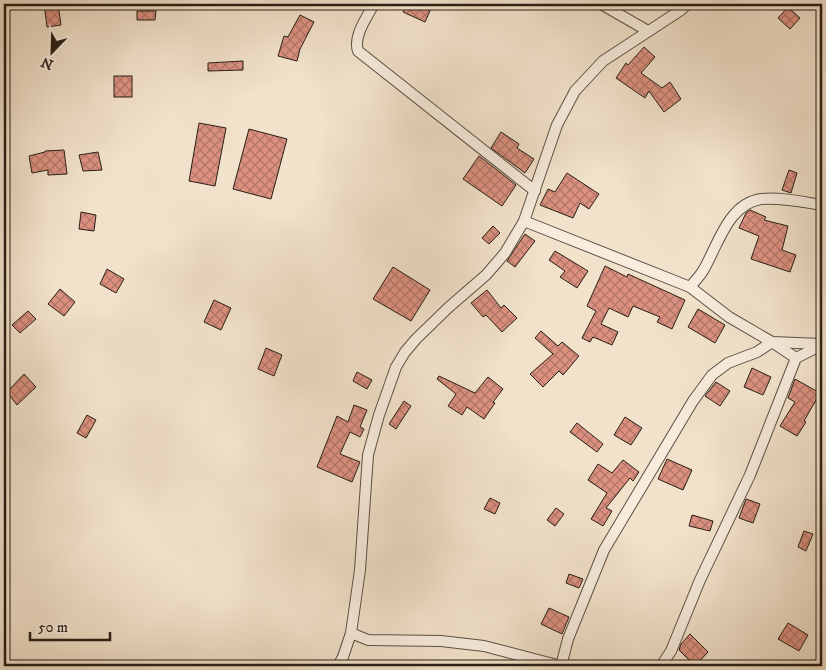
<svg xmlns="http://www.w3.org/2000/svg" width="826" height="670" font-family="'IM FELL DW Pica',serif">
<defs>
<pattern id="building-cross-hatch" width="8" height="8" patternUnits="userSpaceOnUse" patternTransform="scale(1.25)"><rect width="8" height="8" fill="#dc9180"/><path d="M0 0l8 8M0 8l8-8" fill="none" stroke="#b27668"/></pattern>
</defs>
<rect width="100%" height="100%" fill="#f2e2cb"/>
<filter id="stains"><feTurbulence type="fractalNoise" baseFrequency=".004" numOctaves="4"/><feColorMatrix values="0 0 0 0 .2 0 0 0 0 .09 0 0 0 0 .02 0 0 0 .5 -.17"/></filter>
<radialGradient id="worn" r=".72"><stop offset=".6" stop-color="#630" stop-opacity="0"/><stop offset="1" stop-color="#630" stop-opacity=".3"/></radialGradient>
<g fill="url(#building-cross-hatch)" stroke="#281f16">
<path d="M44 4H58L61 25 47 27Z"/>
<path d="M407 4H433L425 22 403 12Z"/>
<path d="M788 7 800 18 790 29 778 18Z"/>
<path d="M137 11H156L155 20H137Z"/>
<path d="M300 15 314 22 300 49 297 61 278 56 284 36 288 37Z"/>
<path d="M644 47 655 57 641 73 662 88 670 82 681 99 664 112 649 91 645 98 616 78 626 63 628 65Z"/>
<path d="M243 61V70L208 71V63Z"/>
<rect x="114" y="76" width="18" height="21"/>
<path d="M199 123 226 128 215 186 189 181Z"/>
<path d="M249 129 287 139 271 199 233 189Z"/>
<path d="M501 132 519 144 517 148 534 159 525 173 491 148Z"/>
<path d="M64 150 67 174 48 175V170L32 173 29 156 45 152V151Z"/>
<path d="M98 152 102 170 83 171 79 155Z"/>
<path d="M479 156 516 185 502 206 463 179Z"/>
<path d="M789 170 797 173 791 193 782 190Z"/>
<path d="M567 173 599 194 589 209 580 203 573 218 540 205 548 189 555 192Z"/>
<path d="M750 210 766 217 764 220 788 226 782 250 796 255 790 272 751 259 759 236 739 228 746 213Z"/>
<path d="M81 212 96 215 94 231 79 229Z"/>
<path d="M493 226 500 233 489 244 482 238Z"/>
<path d="M525 234 535 241 515 267 507 261Z"/>
<path d="M555 251 588 271 577 288 560 277 565 271 549 260Z"/>
<path d="M605 266 627 277 628 274 685 300 672 329 657 322 660 317 633 306 628 317 609 308 601 324 618 332 612 345 593 337 590 342 582 338 596 311 587 306Z"/>
<path d="M393 267 430 290 411 321 373 299Z"/>
<path d="M107 269 124 279 116 293 100 284Z"/>
<path d="M60 289 75 302 64 316 48 304Z"/>
<path d="M487 290 501 308 504 305 517 318 502 332 486 315 483 317 471 303Z"/>
<path d="M214 300 231 308 221 330 204 322Z"/>
<path d="M698 309 725 325 715 343 688 327Z"/>
<path d="M28 311 36 319 20 333 12 325Z"/>
<path d="M541 331 558 346 562 342 579 356 563 375 559 371 543 387 530 374 553 354 535 338Z"/>
<path d="M266 348 282 355 274 376 258 369Z"/>
<path d="M752 368 771 377 763 395 744 387Z"/>
<path d="M357 372 372 380 367 389 353 381Z"/>
<path d="M24 374 36 387 17 405 7 392Z"/>
<path d="M439 376 475 393 488 377 503 389 493 402 495 403 484 419 467 407 462 415 448 406 456 394 437 379Z"/>
<path d="M795 379 820 393 804 421 806 422 797 436 780 426 795 402 788 398Z"/>
<path d="M716 382 730 391 720 406 705 396Z"/>
<path d="M404 401 411 406 396 429 389 424Z"/>
<path d="M354 405 367 410 360 427 364 429 360 437 350 432 340 454 360 462 352 482 317 467 337 416 348 422Z"/>
<path d="M87 415 96 420 86 438 77 433Z"/>
<path d="M625 417 642 428 631 445 614 435Z"/>
<path d="M577 423 603 444 597 452 570 432Z"/>
<path d="M667 459 692 470 683 490 658 479Z"/>
<path d="M623 460 639 472 633 481 630 478 606 508 612 511 603 526 591 519 607 493 588 480 598 464 612 473Z"/>
<path d="M490 498 500 503 495 514 484 509Z"/>
<path d="M746 499 760 504 753 523 739 518Z"/>
<path d="M556 508 564 514 555 526 547 520Z"/>
<path d="M692 515 713 521 710 531 689 526Z"/>
<path d="M804 531 813 534 806 551 798 547Z"/>
<path d="M569 574 583 579 579 588 566 583Z"/>
<path d="M549 608 569 617 562 634 541 624Z"/>
<path d="M788 623 808 635 799 651 778 639Z"/>
<path d="M690 634 708 652 695 666 679 650 681 644Z"/>
</g>
<g fill="none" stroke-linecap="round" stroke-linejoin="round">
<defs>
<g id="minor">
<path d="M374 4C367 17 353 36 358 51L535 191"/>
<path d="M601 4 648 31"/>
<path d="M524 221 690 287C695 281 701 275 704 269 718 245 728 204 761 199 781 197 802 202 822 205"/>
<path d="M690 287 729 317 772 342 822 344"/>
<path d="M351 633 368 640 441 641 484 646 561 666"/>
<path d="M338 666 343 657 351 633 360 570 368 455 379 415 396 367 405 352 416 339 449 307 486 275 505 253 524 221 557 125 575 91 603 61 681 10 687 4"/>
<path d="M561 666 568 639 604 550 693 401 712 375 728 363 757 352 772 342 796 358"/>
<path d="M661 666 671 651 700 580 750 475 796 358 822 345"/>
</g>
</defs>
<use href="#minor" stroke="#5a5043" stroke-width="12"/>
<use href="#minor" stroke="#f7ecdd" stroke-width="10"/>
</g>
<rect width="826" height="670" fill="none" stroke="#f2e2cb" stroke-width="20"/>
<rect x="5" y="5" width="816" height="660" fill="none" stroke="#281f16" stroke-width="2.5"/>
<rect x="10" y="10" width="806" height="650" fill="none" stroke="#281f16"/>
<g transform="translate(52 52) rotate(203)" stroke="#f7ecdd" stroke-width="4" paint-order="stroke">
<path d="M0-4L9 19L0 12L-9 19Z" fill="#281f16"/>
<text y="-8" font-size="14" font-weight="bold" text-anchor="middle" fill="#281f16">N</text>
</g>
<path d="M30 632v8h80v-8" fill="none" stroke="#281f16" stroke-width="2.5"/>
<text x="38" y="632" font-size="15" fill="#281f16" stroke="#f7ecdd" stroke-width="4" paint-order="stroke">50 m</text>
<rect width="100%" height="100%" filter="url(#stains)"/>
<rect width="100%" height="100%" fill="url(#worn)"/>
</svg>
